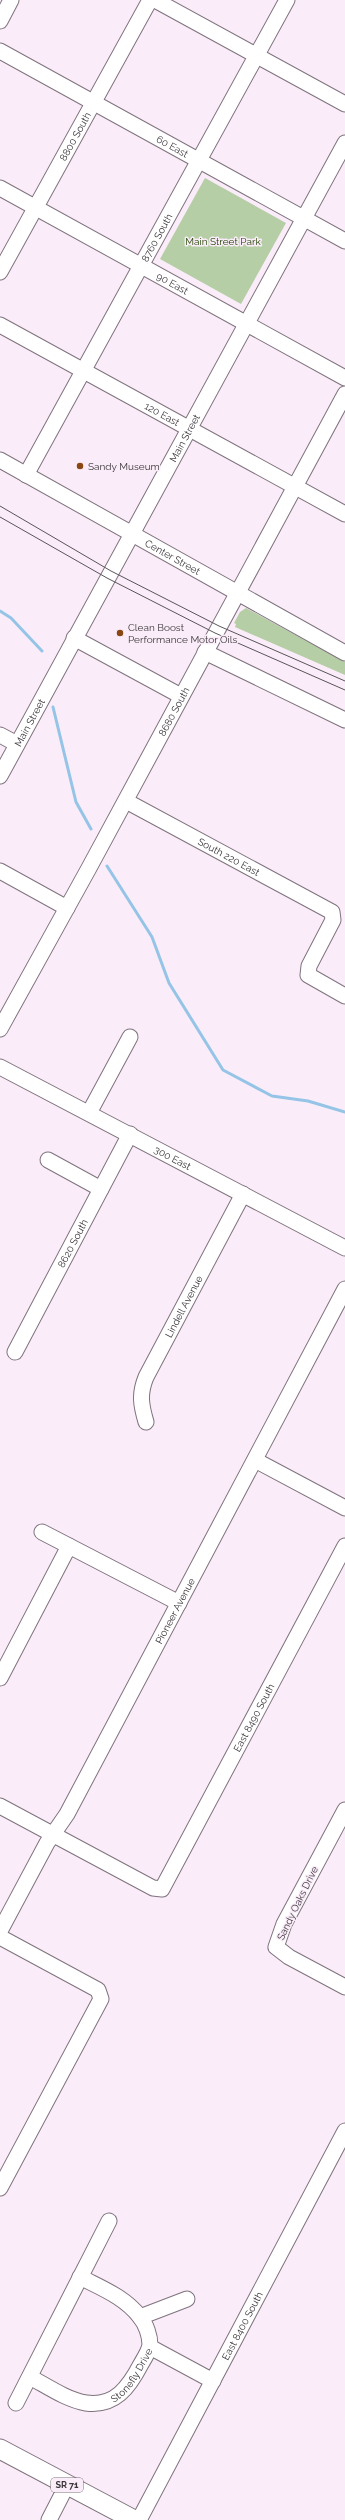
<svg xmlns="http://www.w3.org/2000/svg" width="345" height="2520" font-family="Raleway,sans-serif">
<rect width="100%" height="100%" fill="#faedf9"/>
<g fill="#b5cea6">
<path d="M205 178 286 223 241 304 160 259Z"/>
<path d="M246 608 345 662V675L235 627 236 624 234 623 240 612Z"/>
</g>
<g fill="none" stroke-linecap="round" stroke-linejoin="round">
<g stroke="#95c4e7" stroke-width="3">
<path d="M0 611 11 618 42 651"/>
<path d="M53 707 76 802 91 829"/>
<path d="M107 866 152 937 169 983 223 1070 272 1096 308 1101 345 1112"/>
</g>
<defs>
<g id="minor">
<path d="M155 0 345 104"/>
<path d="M0 21 11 0"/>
<path id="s1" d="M0 51 345 241"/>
<path id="s2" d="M0 188 345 378"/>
<path id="s3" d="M0 272 150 0"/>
<path id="s4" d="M0 325 345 514"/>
<path id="s5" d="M0 460 345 653"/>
<path id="s6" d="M26 475 287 0"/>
<path d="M74 638 181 696"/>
<path d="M205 652 345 720"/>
<path d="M0 735 17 744"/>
<path id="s7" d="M0 776 345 143"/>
<path id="s8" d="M126 801 332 912 333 920 309 966 308 975 345 996"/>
<path d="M0 871 67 908"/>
<path id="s9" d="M0 1029 89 868 345 394"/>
<path id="s10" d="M0 1067 345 1248"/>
<path d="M89 1113 130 1037"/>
<path d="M48 1160 101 1189"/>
<path id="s11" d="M15 1352 130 1134"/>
<path id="s12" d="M146 1422C141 1405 139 1394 146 1377L243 1194"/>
<path d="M255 1460 345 1508"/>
<path d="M42 1532 179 1603"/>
<path d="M0 1678 69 1546"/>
<path id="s13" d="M0 1806 153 1888 162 1889 345 1546"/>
<path d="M345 1810 284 1924 276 1947 289 1957 345 1987"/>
<path id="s14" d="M0 1931 47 1843 67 1814 345 1289"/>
<path d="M0 1937 98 1990 101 1999 0 2188"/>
<path d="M140 2317 187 2299"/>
<path d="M150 2347 213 2381"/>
<path id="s15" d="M30 2377C47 2386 67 2400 86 2403 115 2407 129 2387 141 2364 144 2359 149 2351 150 2345 150 2336 146 2324 140 2317 125 2297 101 2288 80 2277"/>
<path d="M16 2403 109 2221"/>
<path d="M49 2520 67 2485"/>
<path id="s16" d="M139 2520 345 2131"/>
</g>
<path id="major" d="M0 2449 134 2520"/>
</defs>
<use href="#minor" stroke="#7f737e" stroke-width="17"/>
<use href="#major" stroke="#7f737e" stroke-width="21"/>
<use href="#minor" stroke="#fff" stroke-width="15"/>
<use href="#major" stroke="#fff" stroke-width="19"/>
<g stroke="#5a545a" stroke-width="1">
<path d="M0 506 111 571 219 626 345 681"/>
<path d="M0 517 107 578 215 633 345 690"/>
</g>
</g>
<g fill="#894713" stroke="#faedf9" stroke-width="1.5">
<circle cx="80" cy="466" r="4"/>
<circle cx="120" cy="633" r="4"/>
</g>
<g text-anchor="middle" stroke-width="3" stroke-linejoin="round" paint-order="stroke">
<rect fill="#faedf9" stroke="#746d74" stroke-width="1" x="51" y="2478" width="32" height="14" rx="3"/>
<g font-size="9" font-weight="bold" fill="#3b363b">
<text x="67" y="2488">SR 71</text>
</g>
<g font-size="10" fill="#3b363b" stroke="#faedf9">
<text dy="4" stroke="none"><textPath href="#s3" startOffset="155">8800 South</textPath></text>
<text dy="4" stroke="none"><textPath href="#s1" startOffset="197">60 East</textPath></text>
<text dy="4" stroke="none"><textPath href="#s6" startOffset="271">8760 South</textPath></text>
<text dy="4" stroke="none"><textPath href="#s2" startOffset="197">90 East</textPath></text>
<text dy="4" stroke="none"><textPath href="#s4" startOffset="185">120 East</textPath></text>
<text dy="4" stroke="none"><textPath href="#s7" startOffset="385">Main Street</textPath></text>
<text dy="4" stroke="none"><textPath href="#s5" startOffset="198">Center Street</textPath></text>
<text dy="4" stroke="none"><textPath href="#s9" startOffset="362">8680 South</textPath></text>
<text dy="4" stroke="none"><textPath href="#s7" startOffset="61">Main Street</textPath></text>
<text dy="4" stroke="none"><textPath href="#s8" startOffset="117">South 220 East</textPath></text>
<text dy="4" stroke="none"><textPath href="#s10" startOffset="195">300 East</textPath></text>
<text dy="4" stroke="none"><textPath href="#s11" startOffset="123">8620 South</textPath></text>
<text dy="4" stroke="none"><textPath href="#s12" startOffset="126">Lindell Avenue</textPath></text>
<text dy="4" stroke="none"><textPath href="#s14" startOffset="365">Pioneer Avenue</textPath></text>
<text dy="4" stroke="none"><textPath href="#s13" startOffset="377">East 8490 South</textPath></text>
<text transform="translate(297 1903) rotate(-64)" y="4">Sandy Oaks Drive</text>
<text dy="4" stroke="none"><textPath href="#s16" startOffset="220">East 8400 South</textPath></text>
<text dy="4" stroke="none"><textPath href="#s15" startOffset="120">Stonefly Drive</textPath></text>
</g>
<g font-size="10" fill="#214400" stroke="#faedf9">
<text x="223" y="245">Main Street Park</text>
</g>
<g font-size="10" fill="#3b363b" stroke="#faedf9" text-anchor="start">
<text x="88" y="470">Sandy Museum</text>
<text x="128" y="631">Clean Boost<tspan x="128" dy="12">Performance Motor Oils</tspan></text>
</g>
</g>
</svg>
